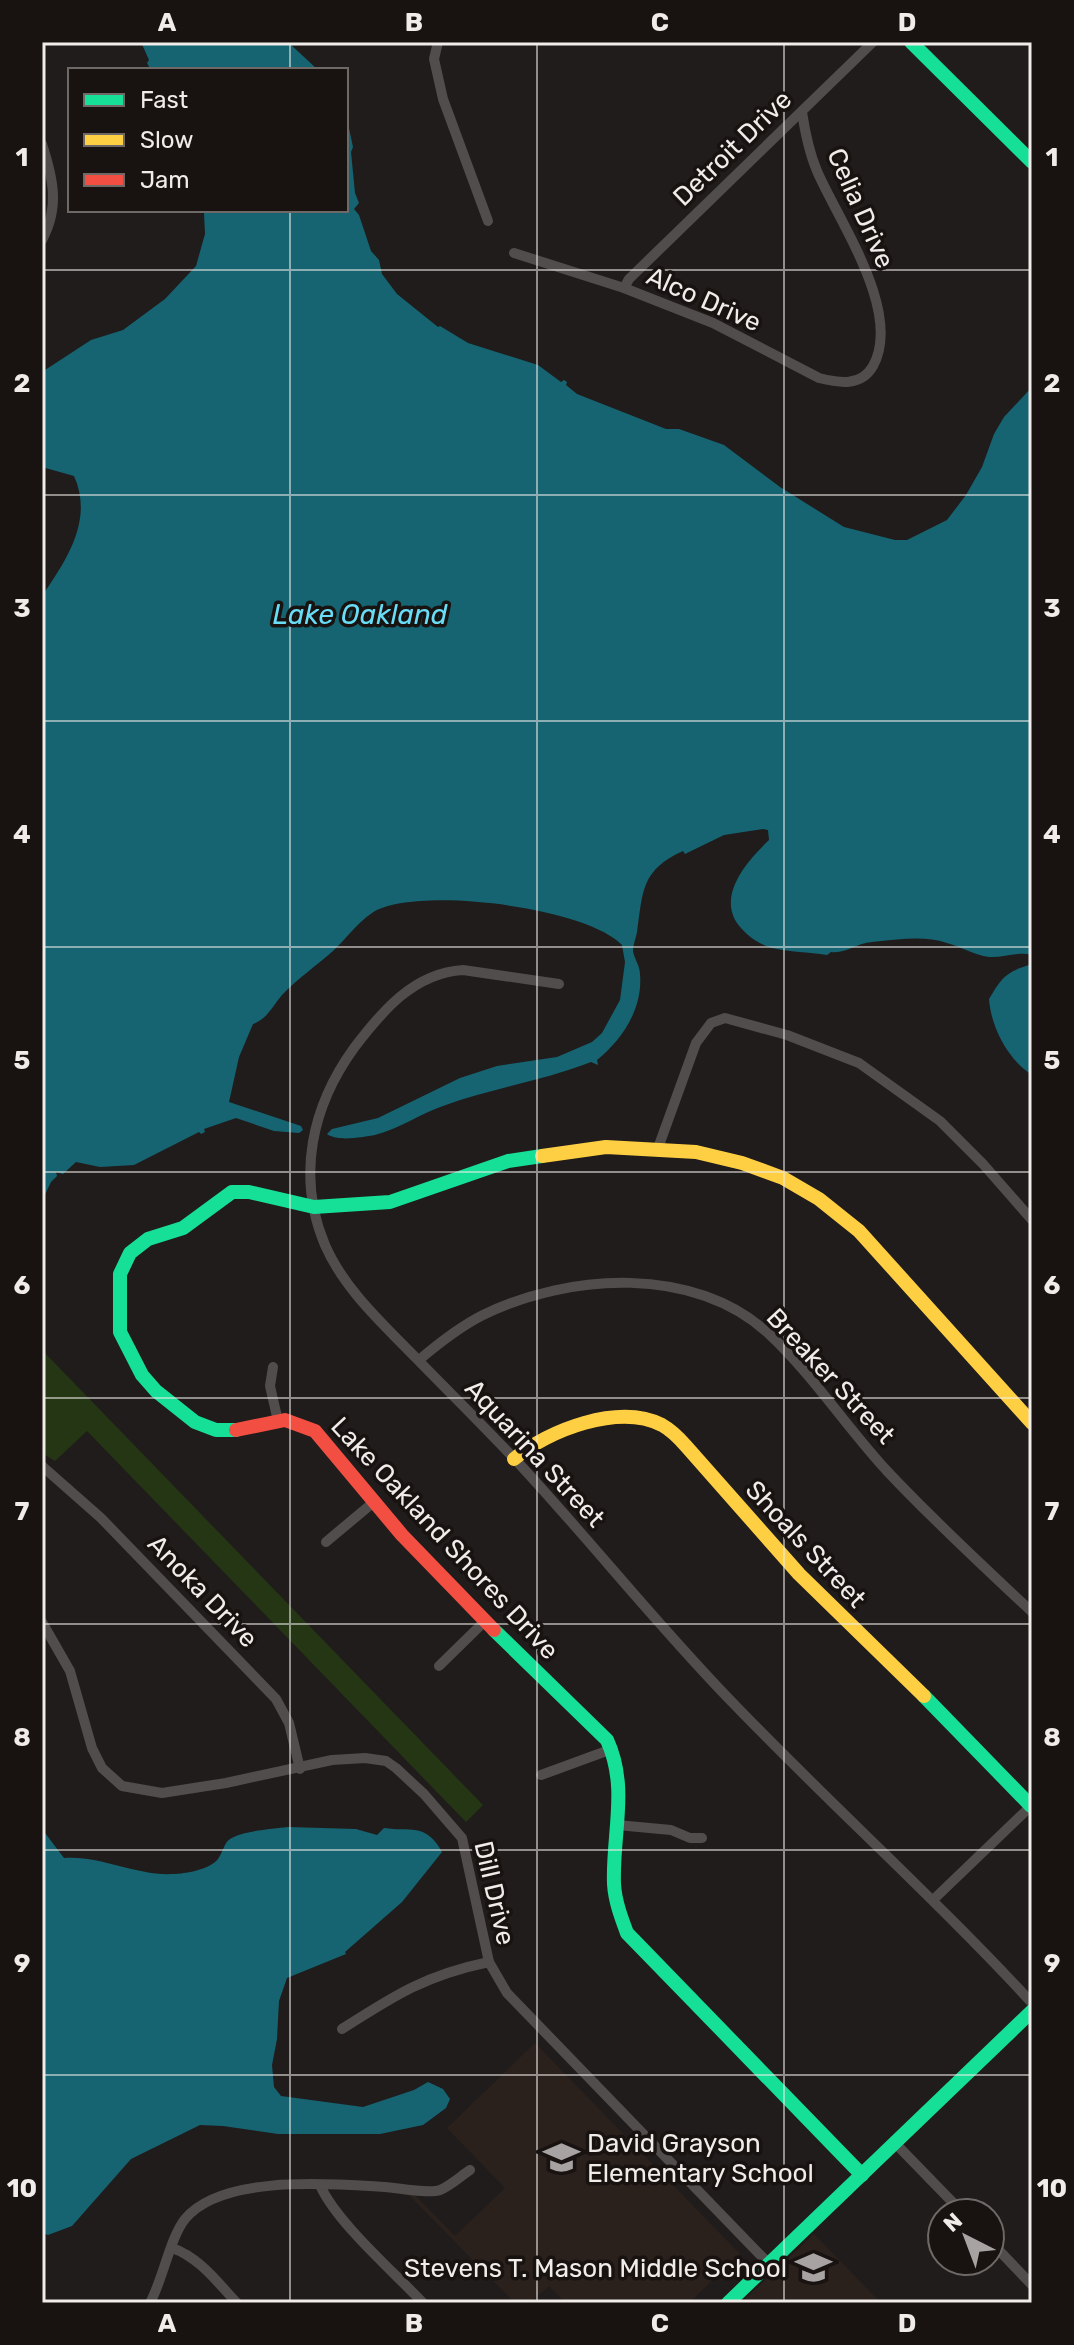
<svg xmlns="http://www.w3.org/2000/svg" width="1074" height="2345" font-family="Rubik,sans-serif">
<rect width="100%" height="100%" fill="#1f1c1b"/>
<g fill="#2b211c">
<path d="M535 2043 740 2254 689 2303H566L549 2286 530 2303H515L407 2193 412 2192 455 2236 505 2188 447 2128Z"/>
<path d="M814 2234 881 2303H741Z"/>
</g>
<path fill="#253615" d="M42 1350 483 1805 466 1822 87 1431 55 1461 42 1453Z"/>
<g fill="#166472">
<path d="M141 42H288L318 70H151L147 63 149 60Z"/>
<path d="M346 114 353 147 351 152 355 193 359 203 354 209 359 215 371 251 379 260 382 274 397 294 438 327 440 326 468 343 538 365 561 382 564 380 567 382 566 385 577 394 666 429H679L724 445 780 487 844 527 895 540H907L947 520 966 495 982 467 994 434 1004 417 1032 387V955C1018 951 1004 958 989 957 974 955 962 947 947 943 923 935 897 940 872 942 856 943 846 954 831 952L827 955C809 952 789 952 772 948 759 944 750 938 741 928 714 898 747 861 769 840L768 830 763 829 724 835 685 854 683 851C641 870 643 891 637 932 636 938 633 945 633 951 634 958 640 966 640 974 643 1008 623 1039 597 1060L598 1065 591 1062C543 1081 491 1088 443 1106 420 1114 399 1129 375 1135 363 1137 338 1142 327 1134L332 1129 378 1118 460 1078 497 1066 557 1057 592 1042 602 1033 620 1000 625 962 622 945C587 907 414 885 372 913 357 923 346 939 333 951 316 966 297 979 282 995 272 1007 267 1019 253 1024L239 1057 229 1102 301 1126 303 1130 299 1133 274 1131 236 1118 204 1129 205 1132 201 1134 199 1132 134 1165 100 1167 76 1162 63 1174 56 1172 57 1176 51 1182 42 1201V596C66 561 94 520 74 476L42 467V372L91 340 123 330 165 299 196 266 205 234 204 213 201 210H346Z"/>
<path d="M1032 964V1075C1008 1060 991 1027 989 999 1003 975 1007 972 1032 964Z"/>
<path d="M288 1827 356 1829 377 1835 384 1828C409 1832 426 1822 442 1852L402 1902 345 1952 346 1954 287 1978 279 2001 277 2039 272 2065 274 2087 281 2096 363 2107 414 2090 428 2082 443 2089 450 2099 446 2108 423 2125 380 2134H278L223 2126 200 2125 131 2159 72 2226 48 2235 42 2233V1829L64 1858C100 1855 136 1876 173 1874 185 1874 211 1869 218 1859 223 1852 224 1843 230 1839 242 1831 271 1829 288 1827Z"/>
</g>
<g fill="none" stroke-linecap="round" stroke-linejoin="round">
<g stroke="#504d4c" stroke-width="10">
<path d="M438 42 434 59 443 99 488 221"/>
<path d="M42 144C53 178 60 207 42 240"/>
<path d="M514 253 624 288 713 323 819 378C839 383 861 387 873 366 903 312 838 220 817 171 809 152 805 132 802 112"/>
<path d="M624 288 629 279 873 42"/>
<path d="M559 984 463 970C414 973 382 1011 354 1048 312 1106 296 1176 325 1245 344 1289 383 1324 416 1358 452 1395 489 1431 523 1468 594 1545 659 1627 732 1702 830 1804 936 1899 1032 2003"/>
<path d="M658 1148 696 1043 711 1023 725 1018 787 1035 859 1063 940 1121 983 1164 1032 1220"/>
<path d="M419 1360C439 1343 459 1327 483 1315 569 1273 695 1265 769 1334 813 1375 847 1428 888 1472 934 1521 983 1566 1032 1612"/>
<path d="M273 1367 270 1386 278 1421"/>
<path d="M42 1466 101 1518 276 1699 289 1723 300 1769"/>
<path d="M326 1542 375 1501"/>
<path d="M42 1622 70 1671 92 1748 102 1768 122 1786 162 1793 226 1783 332 1760 365 1758 386 1761 396 1768 424 1794 462 1838 489 1962 507 1993 769 2264"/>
<path d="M439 1666 484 1622"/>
<path d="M541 1775 612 1749"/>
<path d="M617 1825 671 1830 690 1838H702"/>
<path d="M933 1900 1032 1805"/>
<path d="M342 2029C395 1995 426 1975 489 1962"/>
<path d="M895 2143 963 2213"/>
<path d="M320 2185C336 2222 394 2272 423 2303"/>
<path d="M990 2241 1032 2285"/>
<path d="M172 2248C199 2257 218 2283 237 2303"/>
<path d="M150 2303C163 2279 170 2238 185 2219 222 2174 332 2184 385 2187 398 2188 429 2194 440 2190 450 2186 461 2176 470 2170"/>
</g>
<g stroke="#16e098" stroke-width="14">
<path d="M911 42 1032 162"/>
<path d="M236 1430H216L195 1422 156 1391 142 1375 120 1332V1274L130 1253 148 1239 183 1228 232 1192H249L314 1207 390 1202 508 1161 542 1156"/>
<path d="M494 1630 607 1740C629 1788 612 1834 614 1884 615 1901 621 1917 627 1933L862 2175"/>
<path d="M924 1696 1031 1806"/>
<path d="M728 2303 1032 2011"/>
</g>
<g stroke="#ffcf43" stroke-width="14">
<path d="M542 1156 606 1147 696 1152 742 1163 783 1178 819 1199 859 1231 1032 1423"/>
<path d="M514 1459C548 1430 619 1403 662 1425 671 1430 679 1438 686 1446L799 1574 924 1696"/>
</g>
<path stroke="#f24e42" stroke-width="14" d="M236 1430 285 1420 315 1431 402 1535 494 1630"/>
</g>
<path fill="none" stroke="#f0ecea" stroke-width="2" stroke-opacity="0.55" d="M290 42V70M537 42V2303M784 42V2303M290 210V2303M42 270H1032M42 495H1032M42 721H1032M42 947H1032M42 1172H1032M42 1398H1032M42 1624H1032M42 1850H1032M42 2075H1032"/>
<defs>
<symbol id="school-bare" viewBox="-9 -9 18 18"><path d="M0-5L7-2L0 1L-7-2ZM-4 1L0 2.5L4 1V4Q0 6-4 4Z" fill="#a7a3a2" stroke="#181210" stroke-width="2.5" paint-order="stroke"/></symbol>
</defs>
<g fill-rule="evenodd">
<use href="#school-bare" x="536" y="2132" width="51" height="51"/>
<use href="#school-bare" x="788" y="2242" width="51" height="51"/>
</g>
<g text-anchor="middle" stroke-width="7" stroke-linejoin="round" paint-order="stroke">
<g font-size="26" fill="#f0ecea" stroke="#181210">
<text transform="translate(732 148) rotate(-44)" y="9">Detroit Drive</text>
<text transform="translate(861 208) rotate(66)" y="9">Celia Drive</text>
<text transform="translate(704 299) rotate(24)" y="9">Alco Drive</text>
<text transform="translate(831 1376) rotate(47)" y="9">Breaker Street</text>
<text transform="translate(535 1453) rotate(47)" y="9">Aquarina Street</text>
<text transform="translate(445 1538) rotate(47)" y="9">Lake Oakland Shores Drive</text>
<text transform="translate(806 1544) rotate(47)" y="9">Shoals Street</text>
<text transform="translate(203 1591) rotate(46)" y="9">Anoka Drive</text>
<text transform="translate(495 1893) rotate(77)" y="9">Dill Drive</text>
</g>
<g font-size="26" fill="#f0ecea" stroke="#181210" text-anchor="start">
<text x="587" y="2152">David Grayson<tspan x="587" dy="30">Elementary School</tspan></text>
<text x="787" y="2277" text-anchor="end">Stevens T. Mason Middle School</text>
</g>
<g font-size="28" font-style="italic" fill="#69dcf6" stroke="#181210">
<text x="360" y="624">Lake Oakland</text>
</g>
</g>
<rect width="1074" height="2345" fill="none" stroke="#181210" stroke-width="88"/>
<rect x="68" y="68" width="280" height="144" fill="#181210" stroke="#6e6967" stroke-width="2"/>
<rect x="84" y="94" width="40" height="12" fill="#16e098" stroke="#6e6967" stroke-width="2"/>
<text x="140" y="108" font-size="24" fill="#f0ecea">Fast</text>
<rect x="84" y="134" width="40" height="12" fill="#ffcf43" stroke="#6e6967" stroke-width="2"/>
<text x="140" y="148" font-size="24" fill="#f0ecea">Slow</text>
<rect x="84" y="174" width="40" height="12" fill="#f24e42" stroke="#6e6967" stroke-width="2"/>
<text x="140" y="188" font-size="24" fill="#f0ecea">Jam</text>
<g transform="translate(966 2237) rotate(318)"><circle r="38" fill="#181210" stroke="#6e6967" stroke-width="2"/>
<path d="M0-6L14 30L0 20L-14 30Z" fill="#a7a3a2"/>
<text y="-12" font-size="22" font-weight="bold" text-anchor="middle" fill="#f0ecea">N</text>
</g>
<rect x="44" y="44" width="986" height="2257" fill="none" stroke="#f0ecea" stroke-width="3"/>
<g font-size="26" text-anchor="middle" font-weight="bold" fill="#f0ecea">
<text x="167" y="31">A</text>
<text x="414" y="31">B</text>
<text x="660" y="31">C</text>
<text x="907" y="31">D</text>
<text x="22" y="166">1</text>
<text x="1052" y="166">1</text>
<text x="22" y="392">2</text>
<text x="1052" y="392">2</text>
<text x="22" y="617">3</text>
<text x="1052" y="617">3</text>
<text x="22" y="843">4</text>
<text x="1052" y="843">4</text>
<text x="22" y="1069">5</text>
<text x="1052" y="1069">5</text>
<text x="22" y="1294">6</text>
<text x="1052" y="1294">6</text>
<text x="22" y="1520">7</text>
<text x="1052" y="1520">7</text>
<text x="22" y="1746">8</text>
<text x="1052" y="1746">8</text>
<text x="22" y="1972">9</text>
<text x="1052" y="1972">9</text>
<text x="22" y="2197">10</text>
<text x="1052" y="2197">10</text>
<text x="167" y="2332">A</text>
<text x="414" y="2332">B</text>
<text x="660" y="2332">C</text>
<text x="907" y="2332">D</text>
</g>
</svg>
